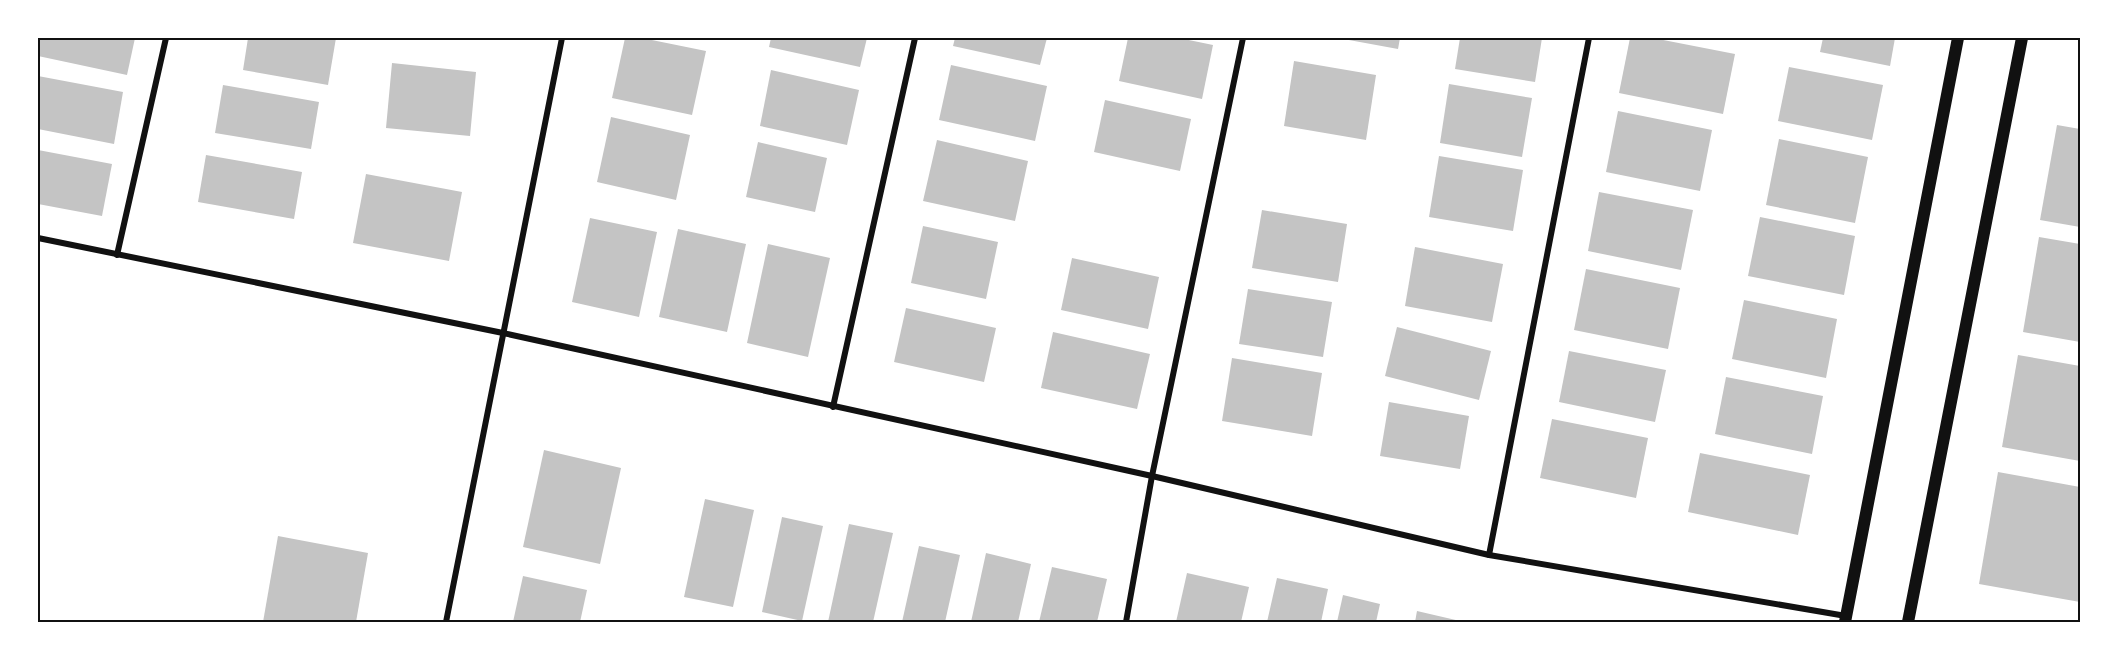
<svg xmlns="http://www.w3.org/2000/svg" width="2118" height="660" font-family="'IBM Plex Sans',sans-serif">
<rect width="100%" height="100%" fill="#fff"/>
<g fill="#c4c4c4">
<path d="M38 38H135L127 75 38 56Z"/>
<path d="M248 38H336L328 85 243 70Z"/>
<path d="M625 38H642L706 51 692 115 612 98Z"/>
<path d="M771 38H867L860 67 769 47Z"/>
<path d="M955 38H1047L1040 65 953 46Z"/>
<path d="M1128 38H1179L1213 45 1202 99 1119 81Z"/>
<path d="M1338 38H1400L1398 49Z"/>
<path d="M1460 38H1542L1535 82 1455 69Z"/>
<path d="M1630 38H1653L1735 54 1723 114 1619 93Z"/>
<path d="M1823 38H1895L1890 66 1820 52Z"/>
<path d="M1294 61 1376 75 1366 140 1284 126Z"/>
<path d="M392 63 476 72 470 136 386 128Z"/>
<path d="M951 65 1047 86 1035 141 939 120Z"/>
<path d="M1789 67 1883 85 1872 140 1778 121Z"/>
<path d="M771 70 859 90 847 145 760 126Z"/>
<path d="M38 76 123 92 114 144 38 129Z"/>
<path d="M1449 84 1532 98 1522 157 1440 143Z"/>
<path d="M223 85 319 102 311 149 215 133Z"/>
<path d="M1105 100 1191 119 1180 171 1094 152Z"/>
<path d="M1618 111 1712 130 1700 191 1606 172Z"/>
<path d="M611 117 690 135 676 200 597 182Z"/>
<path d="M2057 125 2080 129V227L2040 220Z"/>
<path d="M1779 139 1868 157 1855 223 1766 205Z"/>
<path d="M937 140 1028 161 1015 221 923 201Z"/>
<path d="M758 142 827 158 815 212 746 197Z"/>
<path d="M38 150 112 164 102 216 38 204Z"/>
<path d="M206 155 302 172 294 219 198 202Z"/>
<path d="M1439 156 1523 170 1513 231 1429 217Z"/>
<path d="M366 174 462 192 449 261 353 243Z"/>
<path d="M1599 192 1693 210 1681 270 1588 251Z"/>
<path d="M1262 210 1347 224 1338 282 1252 268Z"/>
<path d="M1760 217 1855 236 1844 295 1748 276Z"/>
<path d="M590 218 657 232 639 317 572 302Z"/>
<path d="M923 226 998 242 986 299 911 283Z"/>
<path d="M678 229 746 244 727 332 659 317Z"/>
<path d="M2039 237 2080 244V342L2023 332Z"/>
<path d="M768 244 830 258 808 357 747 343Z"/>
<path d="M1415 247 1503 264 1492 322 1405 306Z"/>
<path d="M1072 258 1159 277 1148 329 1061 310Z"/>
<path d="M1586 269 1680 288 1668 349 1574 330Z"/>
<path d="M1248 289 1332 302 1323 357 1239 344Z"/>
<path d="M1744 300 1837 319 1826 378 1732 359Z"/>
<path d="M906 308 996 328 984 382 894 362Z"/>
<path d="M1397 327 1491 351 1479 400 1385 376Z"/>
<path d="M1053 332 1150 354 1137 409 1041 388Z"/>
<path d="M1569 351 1666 370 1655 422 1559 402Z"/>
<path d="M2018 355 2080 366V461L2002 447Z"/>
<path d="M1232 358 1322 373 1312 436 1222 421Z"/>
<path d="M1726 377 1823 396 1812 454 1715 434Z"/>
<path d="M1389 402 1469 416 1460 469 1380 456Z"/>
<path d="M1552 419 1648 438 1636 498 1540 478Z"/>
<path d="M544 450 621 468 600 564 523 547Z"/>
<path d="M1700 453 1810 475 1798 535 1688 512Z"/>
<path d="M1998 472 2080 487V602L1979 584Z"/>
<path d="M705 499 754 510 733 607 684 597Z"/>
<path d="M782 517 823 526 802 621 762 612Z"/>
<path d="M849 524 893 533 873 622H828Z"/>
<path d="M278 536 368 553 356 622H263Z"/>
<path d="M919 546 960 555 945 622H902Z"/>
<path d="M986 553 1031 564 1018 622H971Z"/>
<path d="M1052 567 1107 579 1097 622H1039Z"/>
<path d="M1187 573 1249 587 1241 622H1176Z"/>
<path d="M523 576 587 590 580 622H513Z"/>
<path d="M1277 578 1328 589 1321 622H1267Z"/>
<path d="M1343 595 1380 604 1376 622H1337Z"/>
<path d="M1417 611 1460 621V622H1415Z"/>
</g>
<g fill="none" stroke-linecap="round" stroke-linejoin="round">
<g stroke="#111" stroke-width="6">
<path d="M38 238 503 333 1152 476 1489 555 1846 616"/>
<path d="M117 255 166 38"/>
<path d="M833 407 915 38"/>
<path d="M1489 555 1589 38"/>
<path d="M446 622 562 38"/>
<path d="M1126 622 1152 476 1243 38"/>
</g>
<g stroke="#111" stroke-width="12">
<path d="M1845 622 1958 38"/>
<path d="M1908 622 2022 38"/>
</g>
</g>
<rect width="2118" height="660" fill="none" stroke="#ffffff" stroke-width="78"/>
<rect x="39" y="39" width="2040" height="582" fill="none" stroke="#111" stroke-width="2"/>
</svg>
